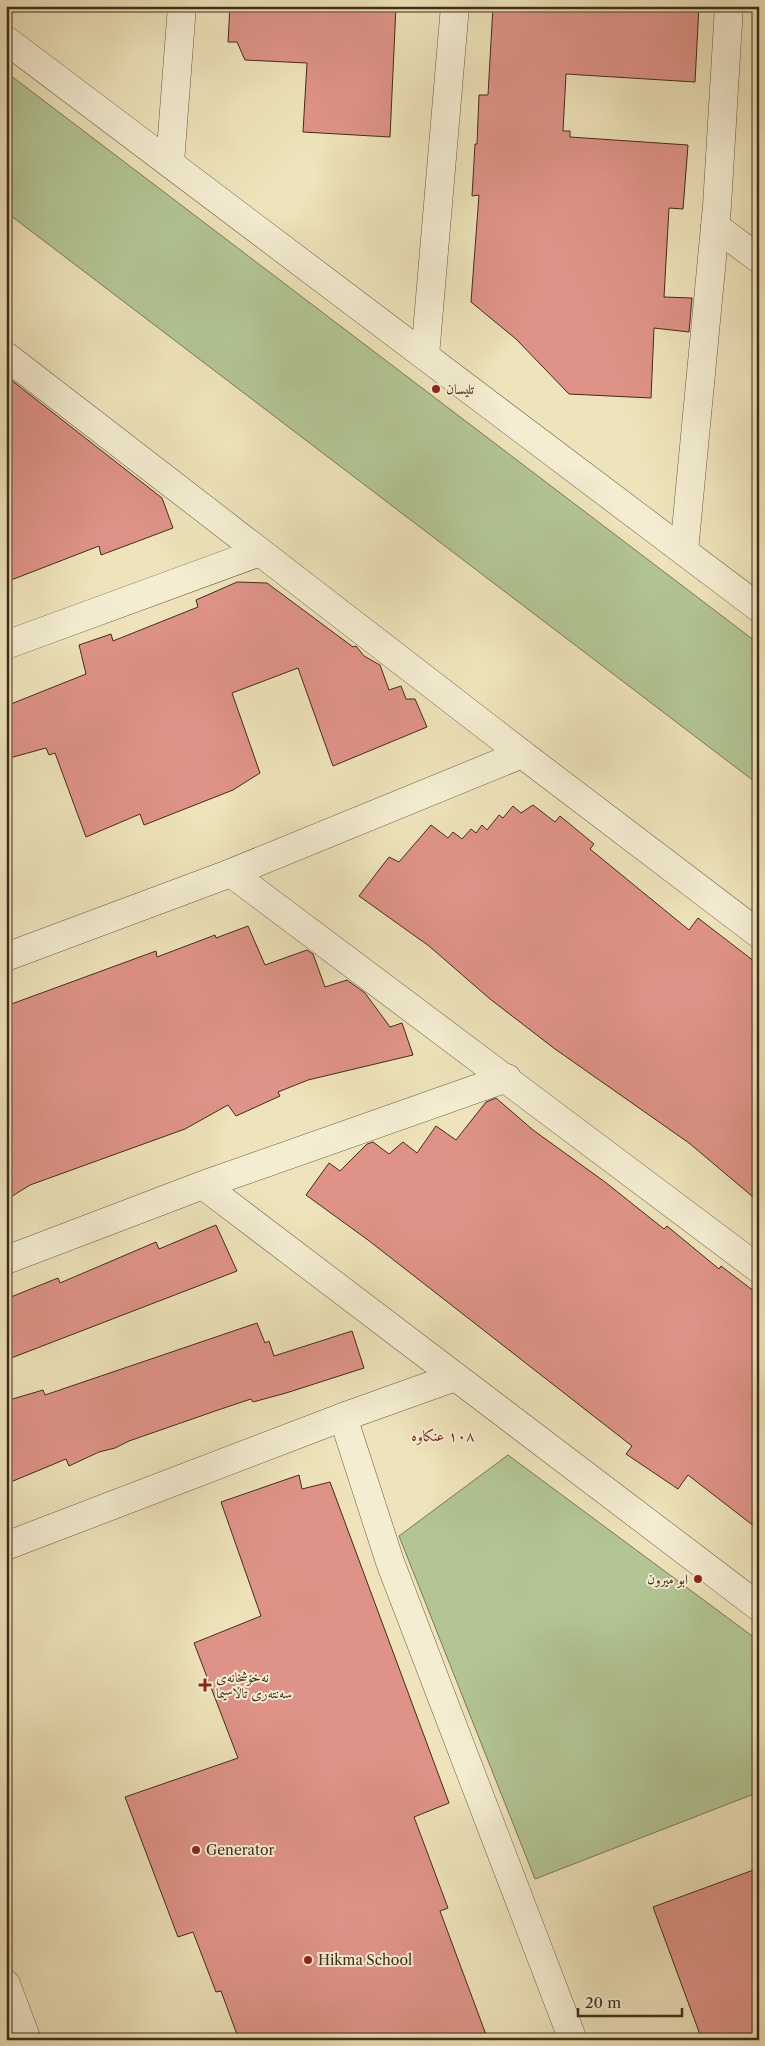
<svg xmlns="http://www.w3.org/2000/svg" width="765" height="2046" font-family="'Libre Caslon Text',Amiri,serif">
<rect width="100%" height="100%" fill="#eee3ba"/>
<filter id="stains"><feTurbulence type="fractalNoise" baseFrequency=".004" numOctaves="4"/><feColorMatrix values="0 0 0 0 .2 0 0 0 0 .09 0 0 0 0 .02 0 0 0 .5 -.17"/></filter>
<radialGradient id="worn" r=".72"><stop offset=".6" stop-color="#630" stop-opacity="0"/><stop offset="1" stop-color="#630" stop-opacity=".3"/></radialGradient>
<g fill="#b3c594" stroke="#7a7956">
<path d="M6 72 759 644V785L6 212Z"/>
<path d="M508 1455 759 1641V1792L535 1879 399 1536Z"/>
</g>
<g fill="#df9388" stroke="#402d19">
<path d="M230 6H396L390 137 303 132 307 63 245 60 237 42H228Z"/>
<path d="M493 6H699L695 82 566 74 563 131H570V137L688 145 683 209 669 208 664 297 692 298 689 332 654 328 651 398 569 394 516 339 471 302 479 195 472 196 475 144H477L479 95H488Z"/>
<path d="M6 376 162 498 173 528 101 555 99 546 6 582Z"/>
<path d="M237 582 267 583 353 647 356 646 364 656 380 665 389 690 401 686 406 699H415L427 727 333 766 298 668 232 693 260 773 233 790 144 825 140 814 86 837 55 753 49 755 46 748 6 759V706L86 674 79 645 111 634 113 641 198 607 196 600Z"/>
<path d="M533 805 555 822 560 816 594 844 590 849 689 930 698 918 759 965V1202L689 1143 555 1049 490 999 429 946 359 896 389 857 399 862 431 825 448 838 453 832 462 839 471 829 476 833 482 825 487 830 499 815 503 818 513 806 521 813Z"/>
<path d="M248 926 265 965 307 950 313 954 325 987 347 980 365 993 390 1027 402 1023 413 1055 308 1080 278 1092 280 1096 236 1116 228 1105 185 1129 30 1185 6 1200V1006L156 951 157 957 215 935 216 938Z"/>
<path d="M496 1098 533 1130 605 1182 664 1229 667 1226 719 1269 721 1266 759 1295V1530L688 1475 678 1489 626 1454 632 1446 368 1240 306 1195 329 1163 340 1171 367 1144 373 1142 389 1154 403 1142 417 1153 436 1126 456 1140 486 1102Z"/>
<path d="M216 1225 237 1271 6 1360V1299L58 1278 60 1283 156 1242 159 1249Z"/>
<path d="M257 1323 265 1343 269 1341 274 1356 352 1331 364 1368 286 1393 253 1402 251 1399 221 1409 129 1441 115 1448 99 1452 69 1466 66 1459 6 1484V1401L43 1390 45 1395Z"/>
<path d="M299 1475 302 1489 330 1482 449 1803 414 1817 448 1908 440 1911 488 2040H239L221 1991 216 1992 193 1932 178 1937 125 1797 238 1758 194 1643 261 1616 221 1502Z"/>
<path d="M759 1868V2034L743 2040H702L653 1907Z"/>
</g>
<g fill="none" stroke-linecap="round" stroke-linejoin="round">
<defs>
<g id="minor">
<path d="M6 40 759 608"/>
<path d="M170 163 182 6"/>
<path d="M715 226 759 259"/>
<path d="M6 356 522 754 759 934"/>
<path d="M425 356 455 6"/>
<path d="M684 551 717 206 729 6"/>
<path d="M6 645 260 552"/>
<path d="M231 873 759 1269"/>
<path d="M6 957 231 873 522 754"/>
<path d="M203 1185 759 1607"/>
<path d="M6 1260 203 1185 507 1078"/>
<path d="M343 1417 390 1562 573 2040"/>
<path d="M6 1546 343 1417 455 1377"/>
<path d="M6 1984 27 2040"/>
</g>
</defs>
<use href="#minor" stroke="#6c5a41" stroke-width="29"/>
<use href="#minor" stroke="#f4edd2" stroke-width="28"/>
</g>
<g fill="#8f2418" stroke="#f4edd2" stroke-width="2">
<circle cx="436" cy="389" r="5"/>
<circle cx="698" cy="1579" r="5"/>
<path d="M202.5 1677.5h5v5h5v5h-5v5h-5v-5h-5v-5h5z"/>
<circle cx="196" cy="1850" r="5"/>
<circle cx="308" cy="1960" r="5"/>
</g>
<g text-anchor="middle" stroke-width="4" stroke-linejoin="round" paint-order="stroke">
<g font-size="14" fill="#402d19" stroke="#f4edd2" text-anchor="start">
<text x="446" y="394">تليسان</text>
<text x="688" y="1584" text-anchor="end">ابو ميرون</text>
<text x="216" y="1682">نەخۆشخانەی<tspan x="216" dy="16">سەنتەری تاڵاسیما</tspan></text>
<text x="206" y="1855">Generator</text>
<text x="318" y="1965">Hikma School</text>
</g>
<g font-size="15" fill="#7a1f14" stroke="#f4edd2">
<text x="443" y="1441">١٠٨ عنکاوە</text>
</g>
</g>
<rect width="765" height="2046" fill="none" stroke="#eee3ba" stroke-width="25"/>
<rect x="8" y="8" width="750" height="2031" fill="none" stroke="#402d19" stroke-width="2.5"/>
<rect x="12" y="12" width="740" height="2021" fill="none" stroke="#402d19"/>
<path d="M578 2008v8h104v-8" fill="none" stroke="#402d19" stroke-width="2.5"/>
<text x="585" y="2008" font-size="15" fill="#402d19" stroke="#f4edd2" stroke-width="4" paint-order="stroke">20 m</text>
<rect width="100%" height="100%" filter="url(#stains)"/>
<rect width="100%" height="100%" fill="url(#worn)"/>
</svg>
